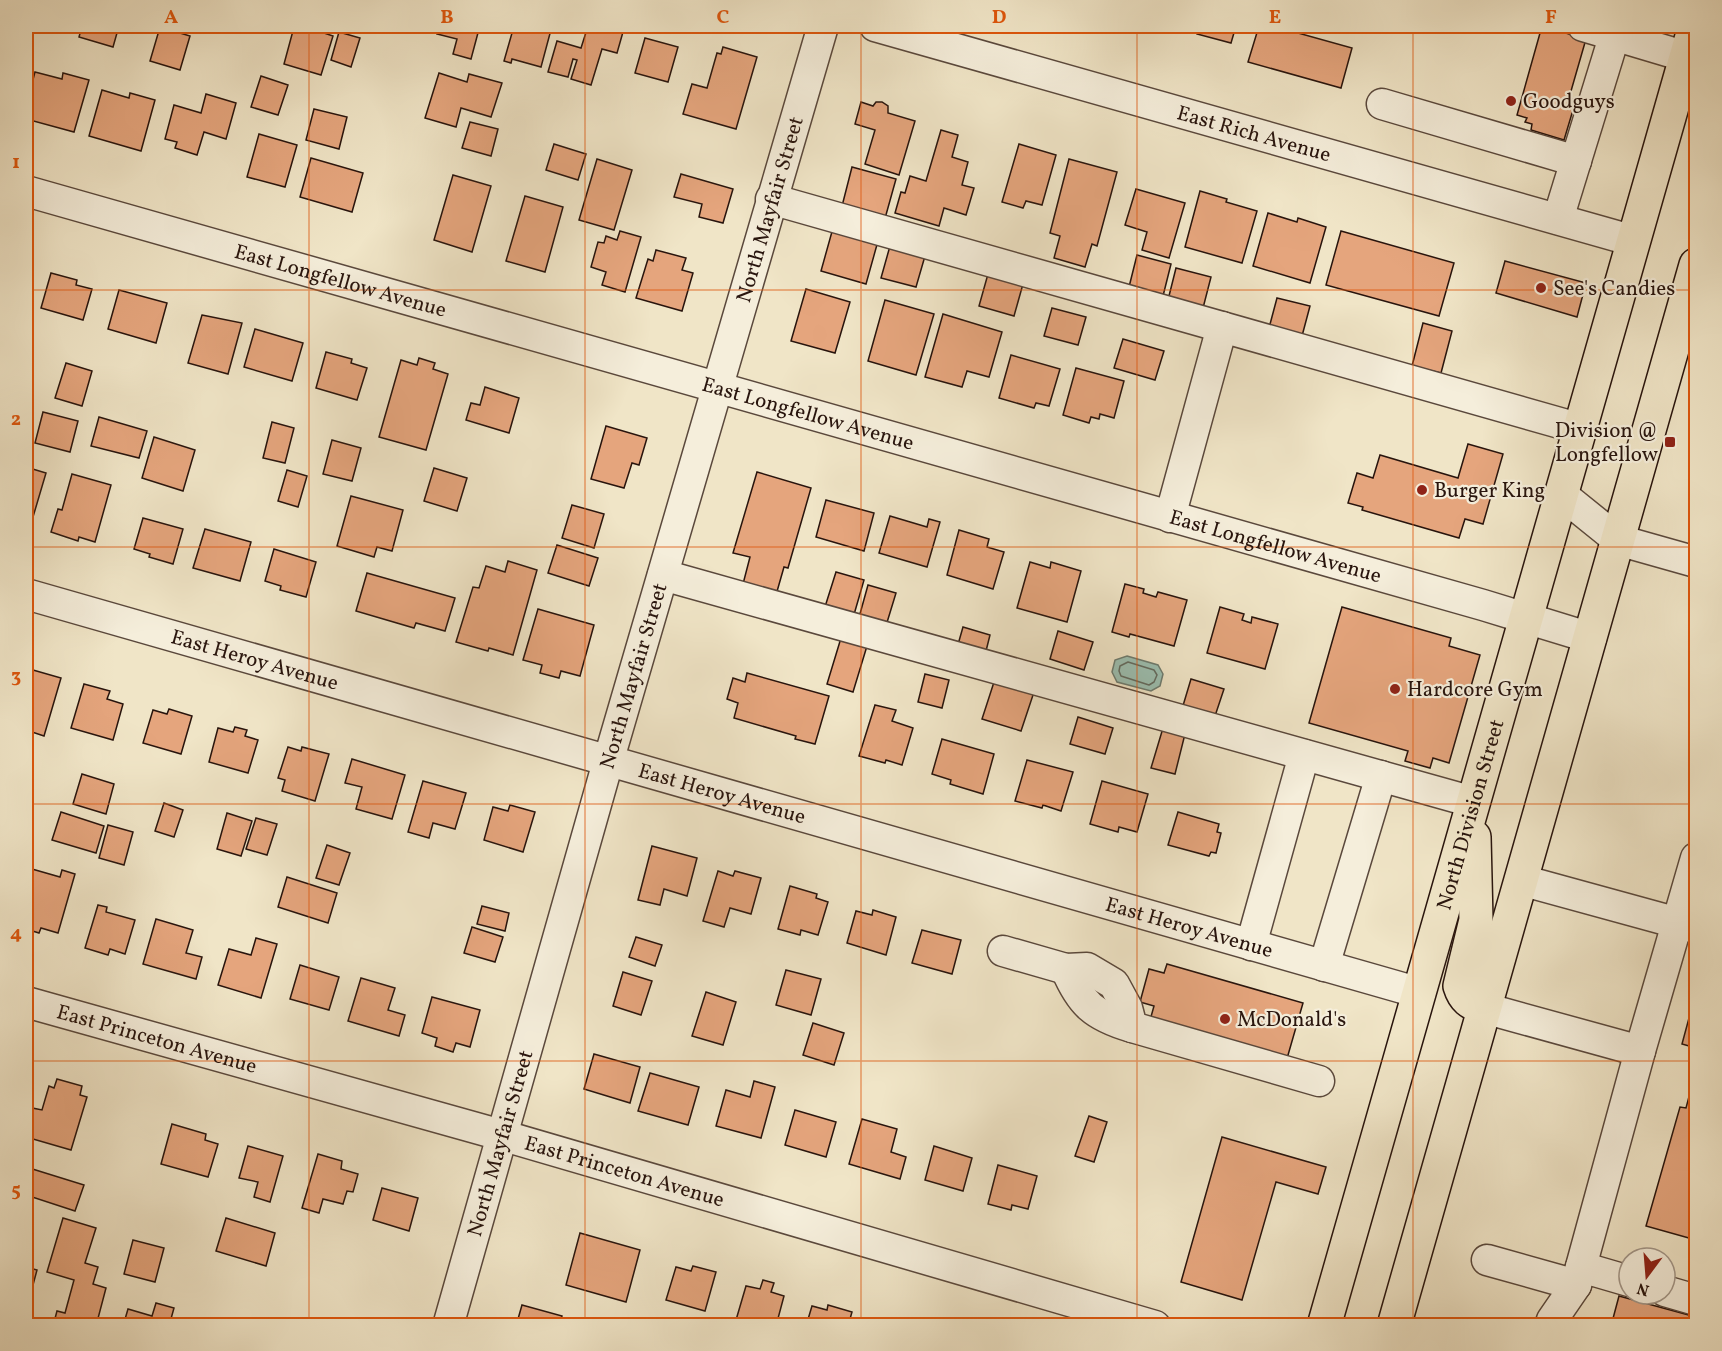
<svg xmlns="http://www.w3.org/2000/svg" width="1722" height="1351" font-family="Vollkorn,serif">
<rect width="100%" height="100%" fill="#f0e5c7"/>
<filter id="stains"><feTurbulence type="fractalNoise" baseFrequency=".00333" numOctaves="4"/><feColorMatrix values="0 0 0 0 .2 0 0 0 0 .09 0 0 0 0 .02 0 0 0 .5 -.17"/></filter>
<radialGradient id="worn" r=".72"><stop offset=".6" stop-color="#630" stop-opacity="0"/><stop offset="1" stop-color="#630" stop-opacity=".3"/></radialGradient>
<path fill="#9bbfb1" stroke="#6d7b6f" stroke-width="1.5" d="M1127 656 1158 665 1163 674 1160 686 1151 691 1117 682 1112 672 1115 660Z"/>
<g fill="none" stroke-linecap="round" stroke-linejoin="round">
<path stroke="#626a5f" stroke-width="1.5" d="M1128 662 1154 670 1157 675 1154 682 1149 685 1121 676 1119 671 1120 666Z"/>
</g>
<g fill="#e5a57d" stroke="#28140d" stroke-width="1.5">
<path d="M82 26H119L113 47 79 37Z"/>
<path d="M308 26H326L324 33 333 36 321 75 284 64 294 27 307 31Z"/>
<path d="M440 26H473L472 28 479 29 471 59 453 54 457 39 437 34Z"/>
<path d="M514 26H552L541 67 512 59 511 63 504 61Z"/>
<path d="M588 26H613L612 29 623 32 617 53 602 49 591 85 571 79 577 60 573 59 568 77 548 72 557 41 581 48Z"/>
<path d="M1199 26H1236L1231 43 1197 34Z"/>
<path d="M1259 26H1273L1352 48 1341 88 1248 62Z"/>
<path d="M1542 26 1586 39 1569 98 1576 100 1564 140 1531 130 1532 124 1525 122 1527 118 1517 115Z"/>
<path d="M1629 26H1661L1659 34Z"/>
<path d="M160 27 190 36 180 70 150 61Z"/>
<path d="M339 32 360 38 351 67 331 60Z"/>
<path d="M645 38 678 47 668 82 635 73Z"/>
<path d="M723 47 757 57 736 129 683 114 692 84 707 88 717 53 721 54Z"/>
<path d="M35 72 62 79 63 73 89 80 74 132 26 119V106Z"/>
<path d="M439 73 467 82 469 74 502 83 491 117 461 108 456 127 425 118Z"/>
<path d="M261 76 288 85 278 115 251 107Z"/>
<path d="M102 90 129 98 130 93 155 100 141 151 89 136Z"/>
<path d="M206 94 236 103 226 139 204 132 197 155 175 148 177 142 165 139 174 105 201 113Z"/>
<path d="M861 102 873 106 876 102H882L888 106V113L915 121 899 175 865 164 875 130 855 124Z"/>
<path d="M314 109 347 117 339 149 306 140Z"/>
<path d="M470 122 498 129 491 156 462 148Z"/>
<path d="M941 130 958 135 952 157 968 162 962 185 974 188 966 215 944 208 939 226 895 213 901 192 905 193 910 176 926 181Z"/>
<path d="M259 134 297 145 285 187 247 177Z"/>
<path d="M554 144 586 154 578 180 546 170Z"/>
<path d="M1019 144 1056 155 1042 205 1026 201 1023 208 1002 202Z"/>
<path d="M311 158 363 173 352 212 300 197Z"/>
<path d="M597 159 632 170 614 230 579 220Z"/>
<path d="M1069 159 1117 172 1097 246 1092 244 1085 267 1054 258 1060 236 1050 233Z"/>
<path d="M852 167 896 179 884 222 841 210Z"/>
<path d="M681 174 733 189 723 223 699 217 702 204 674 197Z"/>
<path d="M453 175 491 186 472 252 434 240Z"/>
<path d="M1136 189 1185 203 1169 258 1142 250 1147 232 1125 225Z"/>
<path d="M1200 191 1227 199 1226 202 1257 211 1242 263 1185 247Z"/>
<path d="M525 196 563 207 545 272 506 261Z"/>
<path d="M1268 213 1297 222 1298 218 1326 227 1310 283 1253 266Z"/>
<path d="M833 228 878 241 866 284 821 271Z"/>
<path d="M620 231 641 237 625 292 602 285 606 272 591 267 598 242 604 243 606 236 617 240Z"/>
<path d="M1341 231 1454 263 1439 316 1326 285Z"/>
<path d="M890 246 925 256 916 287 881 278Z"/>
<path d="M656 250 686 258 682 270 693 273 682 311 636 298 648 259 653 261Z"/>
<path d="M1137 255 1171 264 1163 296 1129 287Z"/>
<path d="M1505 261 1586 283 1577 317 1496 293Z"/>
<path d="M1176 268 1211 277 1203 308 1168 300Z"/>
<path d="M51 273 77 280 76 285 92 289 83 320 41 308Z"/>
<path d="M988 274 1023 284 1014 316 979 306Z"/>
<path d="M806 289 850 302 835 353 791 341Z"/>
<path d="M119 290 167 303 156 343 108 329Z"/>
<path d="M1277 298 1310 306 1302 336 1269 328Z"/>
<path d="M885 300 934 314 916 375 868 361Z"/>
<path d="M1052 308 1086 317 1078 345 1044 336Z"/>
<path d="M943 314 1002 332 989 377 967 371 962 387 925 377Z"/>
<path d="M202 315 242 323 228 374 188 363Z"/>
<path d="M1423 323 1452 331 1441 373 1412 366Z"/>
<path d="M255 329 303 343 292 381 244 367Z"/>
<path d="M1123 339 1164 351 1155 380 1114 368Z"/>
<path d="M326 352 352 359 351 363 367 368 357 400 316 388Z"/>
<path d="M1011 355 1060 369 1049 406 1036 403 1034 408 999 398Z"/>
<path d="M419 358 435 363 433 369 448 374 426 450 379 437 401 360 417 365Z"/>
<path d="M66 363 92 371 82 406 55 398Z"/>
<path d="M1076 368 1124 381 1114 418 1100 414 1099 419 1091 417 1089 423 1063 415Z"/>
<path d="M485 387 519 398 509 433 466 420 471 403 480 405Z"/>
<path d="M43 412 78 421 70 452 35 443Z"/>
<path d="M99 417 147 431 139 458 91 446Z"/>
<path d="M272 422 294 428 285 463 263 458Z"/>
<path d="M606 426 647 438 639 465 632 463 624 488 591 479Z"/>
<path d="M154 437 195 450 183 491 142 478Z"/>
<path d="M332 440 361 448 352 481 323 474Z"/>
<path d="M1468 444 1503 454 1483 524 1465 519 1459 538 1362 510 1363 507 1348 503 1357 473 1373 478 1380 455 1458 478Z"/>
<path d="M26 467 46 473 33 517 26 514Z"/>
<path d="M434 468 467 478 457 511 424 501Z"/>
<path d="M287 470 307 476 298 507 278 501Z"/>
<path d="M757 472 811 488 788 568 784 567 776 595 743 584 750 557 733 553Z"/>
<path d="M72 474 111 485 95 542 79 537 78 541 51 532 58 509 62 510Z"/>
<path d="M351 496 403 510 392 551 377 547 374 557 337 546Z"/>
<path d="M826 500 874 513 864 551 816 537Z"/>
<path d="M572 505 604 514 594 548 562 538Z"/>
<path d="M890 516 927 527 929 519 940 522 927 567 879 553Z"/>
<path d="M143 518 183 529 173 564 149 557 150 554 134 549Z"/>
<path d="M205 529 251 542 240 581 193 568Z"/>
<path d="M959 530 989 539 987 547 1004 552 993 589 947 575Z"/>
<path d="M557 545 598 558 589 586 548 573Z"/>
<path d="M274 549 316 562 306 597 280 590 281 586 265 581Z"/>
<path d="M508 561 537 570 513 655 489 648 488 651 456 642 473 587 479 588 486 566 505 572Z"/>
<path d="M1030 562 1050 568 1051 562 1081 571 1067 622 1017 608Z"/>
<path d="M836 572 864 580 853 618 824 610Z"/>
<path d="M367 573 455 598 445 631 416 623 414 628 356 611Z"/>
<path d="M1125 584 1144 589 1143 593 1156 597 1158 592 1187 600 1174 646 1130 634 1129 637 1112 632Z"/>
<path d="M868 585 896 593 885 629 858 621Z"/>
<path d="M1220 607 1244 614 1242 620 1251 623 1252 617 1278 624 1265 669 1207 653Z"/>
<path d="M1342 607 1451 638 1449 646 1480 655 1449 763 1433 758 1430 768 1405 761 1408 751 1309 723Z"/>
<path d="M538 609 594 625 580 676 561 671 559 678 540 673 542 665 523 660Z"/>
<path d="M963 627 990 635 985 655 957 648Z"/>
<path d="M1058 631 1093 642 1084 670 1050 659Z"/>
<path d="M841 638 867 646 853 692 827 684Z"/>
<path d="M26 668 61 678 44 736 26 730Z"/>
<path d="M747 673 829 696 815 744 795 739 796 736 734 718 738 703 727 699 733 678 745 682Z"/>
<path d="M925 674 949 680 942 708 918 702Z"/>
<path d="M995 679 1034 692 1021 731 982 719Z"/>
<path d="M1191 679 1224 689 1214 719 1182 709Z"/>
<path d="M84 684 110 691 107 699 123 704 113 740 71 728Z"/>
<path d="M875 705 896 710 892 721 913 728 902 765 886 760 885 763 859 756Z"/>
<path d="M169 709 192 716 181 754 143 743 153 710 167 714Z"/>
<path d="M1078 717 1113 728 1105 754 1070 744Z"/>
<path d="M235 727 247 730 245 736 258 740 248 773 209 762 218 728 233 732Z"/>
<path d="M1163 728 1185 734 1175 774 1151 768Z"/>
<path d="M942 739 994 754 983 794 950 784 951 780 932 774Z"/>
<path d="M288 747 301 751 302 747 329 754 315 801 282 791 285 780 278 778Z"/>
<path d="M352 759 405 775 392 819 356 809 362 787 345 783Z"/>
<path d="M1027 760 1073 772 1061 811 1043 805 1042 808 1015 801Z"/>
<path d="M82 774 114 784 106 814 73 804Z"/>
<path d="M423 781 466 793 455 829 433 823 429 838 408 832Z"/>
<path d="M1102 781 1148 794 1137 832 1119 827 1118 832 1090 824Z"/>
<path d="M164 803 183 810 174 837 155 831Z"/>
<path d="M510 805 535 812 523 852 484 840 493 807 508 811Z"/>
<path d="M61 812 104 826 96 853 52 840Z"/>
<path d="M1178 812 1219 824 1217 832 1221 833 1216 853 1211 852 1209 856 1168 845Z"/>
<path d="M227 813 252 821 241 856 217 849Z"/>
<path d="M256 818 277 824 267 855 246 849Z"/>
<path d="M108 825 133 832 124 865 99 858Z"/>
<path d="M327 845 350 853 339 885 316 878Z"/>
<path d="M652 846 697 858 687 896 664 889 660 905 638 900Z"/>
<path d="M32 869 60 877 62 870 75 874 58 933 41 928 39 933 26 929V888Z"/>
<path d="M718 871 733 876 735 871 761 878 751 914 730 908 724 927 703 921Z"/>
<path d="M287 877 337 893 328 923 278 907Z"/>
<path d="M790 886 817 894 816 898 828 902 818 935 801 930 800 935 778 929Z"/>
<path d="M98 905 107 907 106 912 135 920 125 954 110 949 108 955 85 948Z"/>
<path d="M482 906 509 913 505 931 477 924Z"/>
<path d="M873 910 896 917 886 955 847 943 856 911 872 915Z"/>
<path d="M156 919 193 930 186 953 202 957 196 979 143 964Z"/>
<path d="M472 927 503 937 495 962 464 953Z"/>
<path d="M922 930 961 940 952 974 912 963Z"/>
<path d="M636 937 662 945 655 966 629 957Z"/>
<path d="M256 938 277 944 261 998 218 985 229 949 251 955Z"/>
<path d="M1167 964 1303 1003 1286 1062 1147 1031 1154 1006 1140 1002 1149 969 1164 973Z"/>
<path d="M300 965 339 977 329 1010 290 999Z"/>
<path d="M786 970 821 979 811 1015 776 1005Z"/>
<path d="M623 972 652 981 641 1015 613 1006Z"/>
<path d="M361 978 395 988 388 1010 405 1015 399 1036 348 1021Z"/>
<path d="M706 992 736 1002 723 1045 692 1036Z"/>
<path d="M1696 992V1048L1682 1044Z"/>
<path d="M432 997 480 1010 470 1047 456 1043 453 1052 435 1046 437 1038 422 1033Z"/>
<path d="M813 1023 844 1033 834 1065 803 1055Z"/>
<path d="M594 1054 640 1067 630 1103 584 1089Z"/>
<path d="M1696 1070V1240L1646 1226 1680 1107 1686 1108Z"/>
<path d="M650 1073 699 1087 688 1125 638 1111Z"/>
<path d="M57 1079 82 1086 80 1095 87 1097 71 1150 26 1137 32 1108 42 1110 49 1086 54 1088Z"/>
<path d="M754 1081 775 1087 761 1138 716 1126 726 1090 750 1097Z"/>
<path d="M795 1110 836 1122 826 1157 785 1145Z"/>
<path d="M1089 1116 1107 1122 1094 1162 1075 1156Z"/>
<path d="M862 1119 897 1129 891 1152 906 1157 900 1179 849 1164Z"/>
<path d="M172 1124 206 1134 205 1140 218 1144 208 1177 161 1164Z"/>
<path d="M1222 1137 1326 1167 1318 1194 1276 1182 1242 1300 1181 1282Z"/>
<path d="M248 1146 283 1156 270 1202 254 1197 258 1182 239 1178Z"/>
<path d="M934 1146 972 1158 963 1191 925 1180Z"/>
<path d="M318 1154 342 1161 341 1169 358 1174 353 1192 347 1191 343 1204 323 1199 319 1213 302 1208Z"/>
<path d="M998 1165 1037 1176 1028 1209 1012 1205 1011 1210 988 1204Z"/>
<path d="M26 1167 84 1185 75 1211 26 1195Z"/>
<path d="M382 1188 418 1198 409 1231 373 1220Z"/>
<path d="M63 1218 96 1228 85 1263 98 1267 93 1284 106 1288 96 1326H53L57 1311 65 1313 74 1280 47 1272Z"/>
<path d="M226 1218 275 1233 266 1266 216 1251Z"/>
<path d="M580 1233 640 1250 626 1302 566 1285Z"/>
<path d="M133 1240 164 1248 155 1282 124 1274Z"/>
<path d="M693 1266 716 1272 705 1311 666 1300 676 1267 691 1271Z"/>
<path d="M26 1267 37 1270 26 1311Z"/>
<path d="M763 1280 774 1283 771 1292 784 1296 776 1326H756L736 1320 746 1286 760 1289Z"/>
<path d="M1619 1296 1696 1317V1326H1611Z"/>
<path d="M156 1303 174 1308 169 1326H123L128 1309 152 1316Z"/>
<path d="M522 1305 562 1316 559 1326H516Z"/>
<path d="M828 1305 852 1312 848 1326H806L812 1306 827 1310Z"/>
</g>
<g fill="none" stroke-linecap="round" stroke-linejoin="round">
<defs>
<g id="minor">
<path id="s1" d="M875 26 1634 241"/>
<path d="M1583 26 1687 57"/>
<path d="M1382 104 1576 161"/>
<path id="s2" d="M26 191 1483 605 1591 638"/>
<path d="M771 199 1581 429"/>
<path d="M1558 219 1610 50"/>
<path d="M1561 494 1618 540 1696 562"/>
<path d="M1170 517 1222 327"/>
<path d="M663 575 1473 802"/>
<path id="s3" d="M26 594 1420 993"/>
<path d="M1521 880 1696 928"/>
<path d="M1251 945 1304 755"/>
<path d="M1003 951 1066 969 1087 968 1114 984 1127 1008 1132 1027 1319 1081"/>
<path d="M1324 966 1381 776"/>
<path d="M1066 969C1081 1004 1094 1016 1132 1027"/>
<path id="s4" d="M26 1002 501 1135 1155 1326"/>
<path d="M1484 1008 1640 1051"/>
<path d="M1487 1260 1576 1285"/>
<path d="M1581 1267 1629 1281"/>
<path d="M1665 1291 1696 1300"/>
<path id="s5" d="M448 1326 608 762 823 26"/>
<path d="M1550 1326 1552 1320 1576 1285 1640 1051 1696 858"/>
</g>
<g id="major">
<path d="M1474 837 1476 920 1460 986C1464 999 1470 1003 1484 1008"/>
<path id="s6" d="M1324 1326 1695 26"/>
<path d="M1394 1326 1696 265"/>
</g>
</defs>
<use href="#minor" stroke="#5a483c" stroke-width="33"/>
<use href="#major" stroke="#28140d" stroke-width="36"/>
<use href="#minor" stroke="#f5eedb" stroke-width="30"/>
<use href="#major" stroke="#f0e5c7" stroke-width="33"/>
</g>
<path fill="none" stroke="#de560c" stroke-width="1.5" stroke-opacity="0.55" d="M309 26V1326M585 26V1326M861 26V1326M1137 26V1326M1413 26V1326M26 290H1696M26 547H1696M26 804H1696M26 1061H1696"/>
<g fill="#8f2418" stroke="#f5eedb" stroke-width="2">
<circle cx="1511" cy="101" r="6"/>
<circle cx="1541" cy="288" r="6"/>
<rect x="1664" y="436" width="12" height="12" rx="3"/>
<circle cx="1422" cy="490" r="6"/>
<circle cx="1395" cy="689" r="6"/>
<circle cx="1225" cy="1019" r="6"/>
</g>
<g text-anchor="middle" stroke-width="4.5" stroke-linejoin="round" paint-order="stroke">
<g font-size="21" fill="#28140d" stroke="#f5eedb" text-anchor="start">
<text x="1523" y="108">Goodguys</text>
<text x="1553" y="295">See's Candies</text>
<text x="1658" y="437" text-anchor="end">Division @<tspan x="1658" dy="24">Longfellow</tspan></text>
<text x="1434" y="497">Burger King</text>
<text x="1407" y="696">Hardcore Gym</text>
<text x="1237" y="1026">McDonald's</text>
</g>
<g font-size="21" fill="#28140d" stroke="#f5eedb">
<text dy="7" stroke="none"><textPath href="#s1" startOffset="394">East Rich Avenue</textPath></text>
<text dy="7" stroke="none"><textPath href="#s5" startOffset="1162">North Mayfair Street</textPath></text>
<text dy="7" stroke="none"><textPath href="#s2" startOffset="327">East Longfellow Avenue</textPath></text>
<text dy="7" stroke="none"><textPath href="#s2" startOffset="813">East Longfellow Avenue</textPath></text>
<text dy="7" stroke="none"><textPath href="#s2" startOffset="1299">East Longfellow Avenue</textPath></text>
<text dy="7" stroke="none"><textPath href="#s3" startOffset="238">East Heroy Avenue</textPath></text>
<text dy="7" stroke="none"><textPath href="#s5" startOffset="676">North Mayfair Street</textPath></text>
<text dy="7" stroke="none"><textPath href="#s3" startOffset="724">East Heroy Avenue</textPath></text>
<text dy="7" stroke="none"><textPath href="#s6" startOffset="532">North Division Street</textPath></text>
<text dy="7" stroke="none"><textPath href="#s3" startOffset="1210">East Heroy Avenue</textPath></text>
<text dy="7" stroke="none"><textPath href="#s4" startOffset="136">East Princeton Avenue</textPath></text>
<text dy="7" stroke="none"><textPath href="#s5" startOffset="190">North Mayfair Street</textPath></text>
<text dy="7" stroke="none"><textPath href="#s4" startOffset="622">East Princeton Avenue</textPath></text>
</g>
</g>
<rect width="1722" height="1351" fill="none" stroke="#f0e5c7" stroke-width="66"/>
<g transform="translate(1647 1276) rotate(196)"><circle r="28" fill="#f5eedb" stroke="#a39789" stroke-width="1.5"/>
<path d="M0-4.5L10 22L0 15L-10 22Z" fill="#8f2418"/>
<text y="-9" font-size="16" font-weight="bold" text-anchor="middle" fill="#28140d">N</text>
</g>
<rect x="33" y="33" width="1656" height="1285" fill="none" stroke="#de560c" stroke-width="2"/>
<g font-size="20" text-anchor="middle" font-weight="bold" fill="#de560c">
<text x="171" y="23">A</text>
<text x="447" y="23">B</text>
<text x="723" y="23">C</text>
<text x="999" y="23">D</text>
<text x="1275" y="23">E</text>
<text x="1551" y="23">F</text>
<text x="16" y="168">1</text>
<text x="16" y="425">2</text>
<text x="16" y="682">3</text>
<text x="16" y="939">4</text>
<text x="16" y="1196">5</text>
</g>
<rect width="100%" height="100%" filter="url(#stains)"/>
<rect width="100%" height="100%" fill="url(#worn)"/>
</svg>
